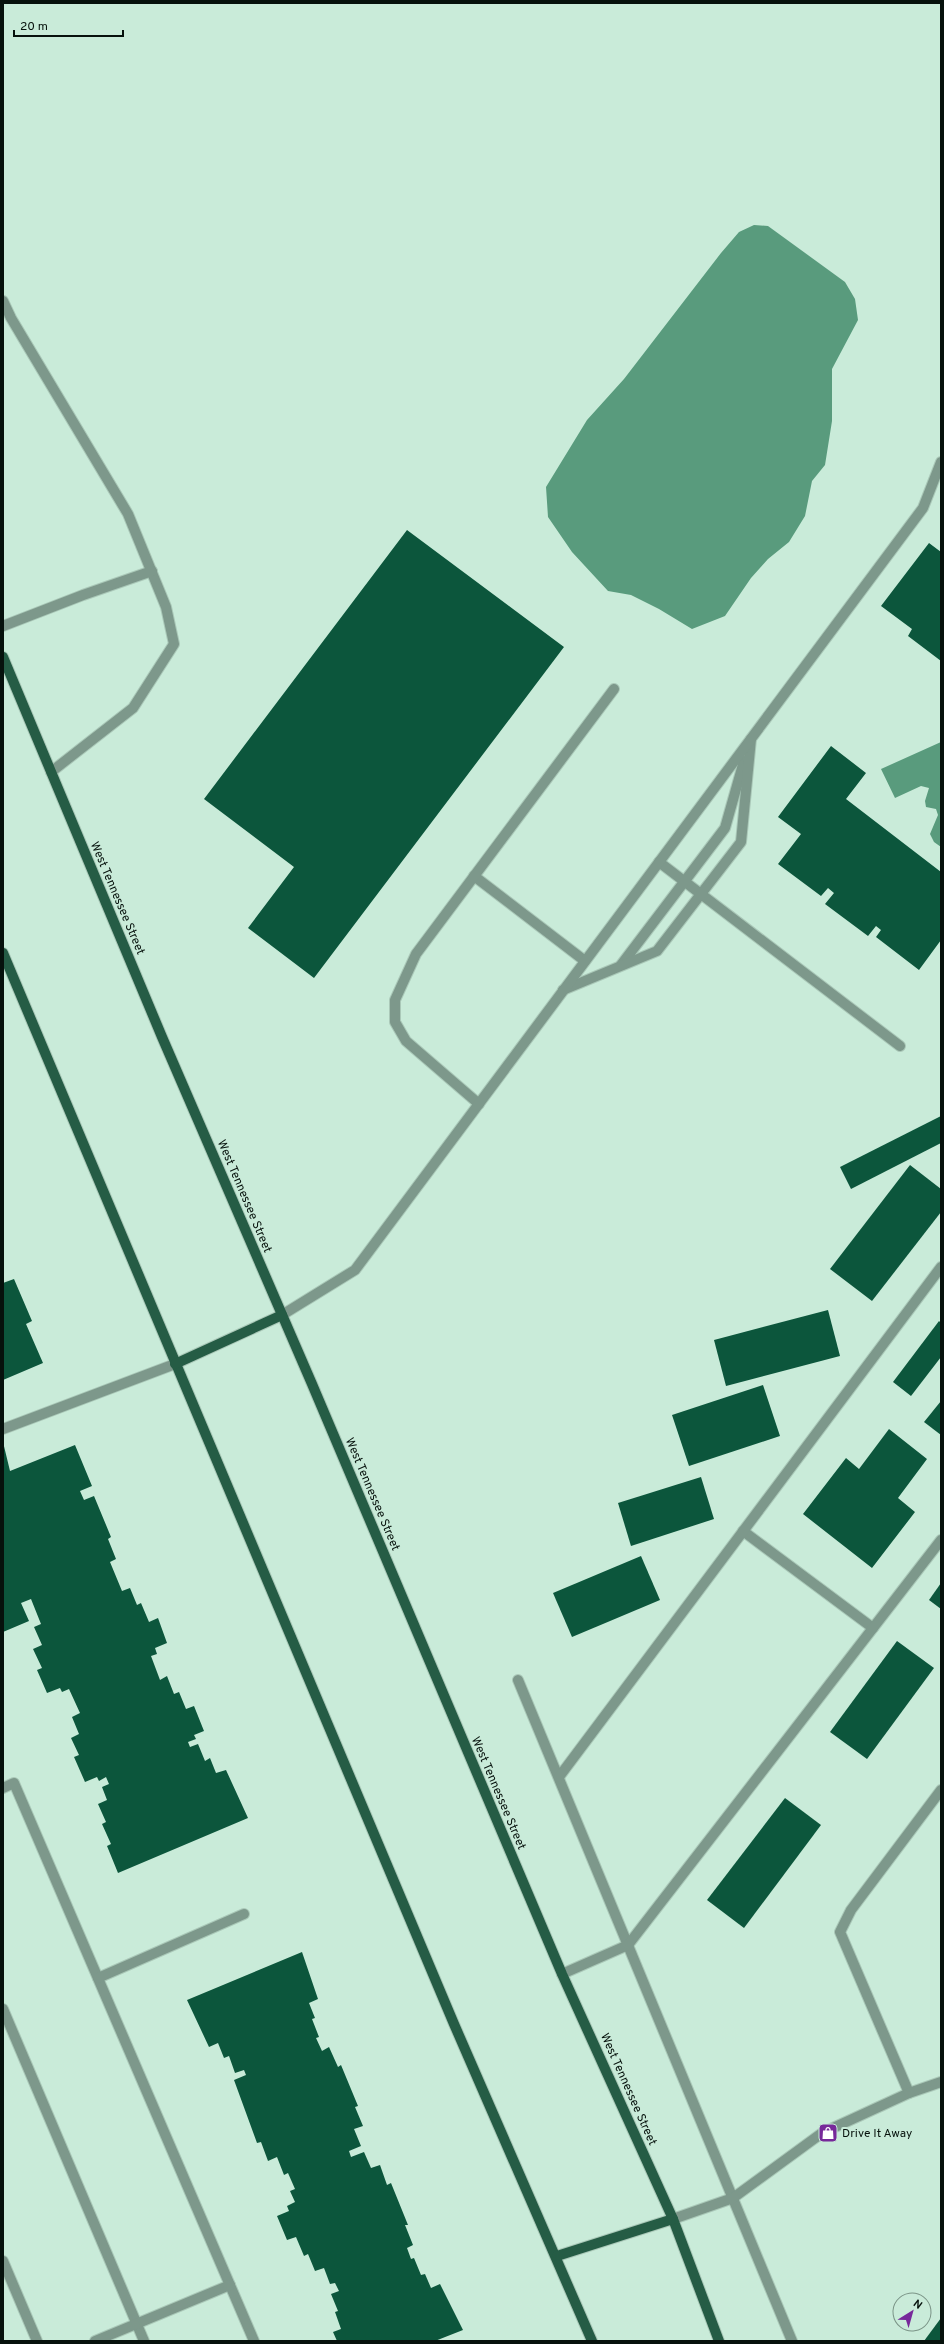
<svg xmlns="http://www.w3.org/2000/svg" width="944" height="2344" font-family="Overpass,sans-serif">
<rect width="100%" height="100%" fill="#c9ebd9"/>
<g fill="#599b7d">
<path d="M754 225 768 226 845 282 855 299 858 320 832 369V421L825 465 812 481 805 516 789 542 768 559 751 578 725 616 692 629 659 609 631 595 608 591 572 552 548 517 546 487 587 420 624 379 721 253 739 232Z"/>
<path d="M941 742V847L934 842 930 834 938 815 936 809 926 807 925 801 929 788 921 786 895 798 881 769Z"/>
</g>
<g fill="#0c563c">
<path d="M407 530 564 647 314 978 248 928 294 867 204 799Z"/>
<path d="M929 543 941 552V661L908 636 912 629 881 606Z"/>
<path d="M831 746 866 773 846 799 941 872V940L919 970 876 937 881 930 876 926 868 936 825 904 834 893 828 888 821 896 778 864 801 834 778 817Z"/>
<path d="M941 1116V1143L851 1189 840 1167Z"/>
<path d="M910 1165 941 1189V1212L872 1301 830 1269Z"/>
<path d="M14 1279 32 1321 26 1324 43 1363 3 1380V1283Z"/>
<path d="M828 1310 840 1356 726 1386 714 1340Z"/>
<path d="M939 1321 941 1323V1357L911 1396 893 1382Z"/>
<path d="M763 1385 780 1436 689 1466 672 1415Z"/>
<path d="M941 1401V1435L924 1422Z"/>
<path d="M889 1429 927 1459 898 1498 915 1512 872 1568 803 1514 846 1458 859 1469Z"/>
<path d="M3 1442 10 1471 75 1445 92 1486 80 1491 84 1500 94 1496 111 1537 108 1539 116 1559 110 1562 122 1591 130 1588 137 1605 141 1603 149 1622 158 1618 167 1643 155 1648 157 1654 151 1656 160 1680 167 1676 174 1694 179 1692 186 1709 194 1706 204 1731 194 1735 196 1739 188 1742 190 1747 198 1744 205 1761 210 1758 216 1773 226 1770 248 1818 118 1873 107 1846 111 1844 102 1824 106 1822 98 1804 107 1800 102 1787 109 1784 106 1777 99 1781 97 1777 85 1782 74 1757 79 1755 71 1738 79 1734 72 1717 80 1713 69 1689 62 1692 60 1688 47 1693 37 1670 42 1668 33 1649 42 1645 34 1627 41 1624 31 1599 21 1603 29 1621 3 1632Z"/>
<path d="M701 1477 714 1519 631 1546 618 1503Z"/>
<path d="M641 1556 660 1600 572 1637 553 1593Z"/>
<path d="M941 1583V1609L929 1600Z"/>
<path d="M897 1641 934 1668 867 1759 830 1732Z"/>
<path d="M785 1798 821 1825 744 1928 707 1900Z"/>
<path d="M302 1952 318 1999 309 2003 315 2018 312 2019 319 2037 316 2038 322 2051 329 2047 338 2067 341 2065 358 2106 355 2107 363 2126 354 2129 361 2146 349 2151 351 2157 364 2152 371 2168 380 2165 387 2185 391 2183 408 2225H405L413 2245 407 2248 411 2259 414 2258 421 2275 425 2274 431 2288 440 2284 463 2330 435 2341H337L333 2332 341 2329 335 2312 338 2311 331 2294 339 2291 335 2283 330 2284 324 2268 315 2271 308 2254 304 2256 296 2237 287 2240 277 2216 289 2211 287 2206 295 2202 290 2191 295 2189 288 2173 284 2175 277 2157 268 2161 261 2142 257 2143 234 2080 246 2075 244 2070 235 2073 229 2056 224 2058 218 2043 209 2047 187 2000Z"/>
<path d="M941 2318V2341H924Z"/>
</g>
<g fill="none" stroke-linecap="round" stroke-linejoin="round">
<defs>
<g id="service">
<path d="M3 301 11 318 128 514 166 607 174 644 133 708 51 772"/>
<path d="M3 626 83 595 152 571"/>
<path d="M659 862 900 1046"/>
<path d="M474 876 585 961"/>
<path d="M621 965 725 828 744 761"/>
<path d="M563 990 657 951 741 842 751 739"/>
<path d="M479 1104 406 1041 395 1022V1000L416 954 614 689"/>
<path d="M282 1315 355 1270 923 508 941 462"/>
<path d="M3 1429 175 1364"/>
<path d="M743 1531 873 1628"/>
<path d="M518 1680 792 2341"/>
<path d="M559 1777 941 1267"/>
<path d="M3 1788 14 1783 254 2341"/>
<path d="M562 1974 628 1945 941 1540"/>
<path d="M98 1978 244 1914"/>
<path d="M3 2009 144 2341"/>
<path d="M909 2093 840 1932 851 1910 941 1790"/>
<path d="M673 2219 733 2198 822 2133 909 2093 941 2082"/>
<path d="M3 2261 37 2341"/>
<path d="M95 2341 230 2285"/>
</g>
<g id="primary">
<path d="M3 657 162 1037 312 1384 562 1974 673 2219 719 2341"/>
<path d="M3 953 454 2024 592 2341"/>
<path d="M175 1364 282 1315"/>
<path d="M557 2256 673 2219"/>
</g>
</defs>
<use href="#service" stroke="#aac8b8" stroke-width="12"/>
<use href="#primary" stroke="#aac8b8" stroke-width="12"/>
<use href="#service" stroke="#7d988b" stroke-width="10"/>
<use href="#primary" stroke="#255c45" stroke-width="10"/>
</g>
<defs>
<symbol id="shop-square" viewBox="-11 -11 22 22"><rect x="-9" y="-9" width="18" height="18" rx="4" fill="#77299a" stroke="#c9ebd9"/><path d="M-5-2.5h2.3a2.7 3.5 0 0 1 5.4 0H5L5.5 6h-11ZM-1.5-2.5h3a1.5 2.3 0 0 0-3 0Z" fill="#fff"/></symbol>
</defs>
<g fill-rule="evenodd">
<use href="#shop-square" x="817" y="2122" width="22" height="22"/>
</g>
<g text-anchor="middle" stroke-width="4" stroke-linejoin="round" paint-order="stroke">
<g font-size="12" fill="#06110c" stroke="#c9ebd9">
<text transform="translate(118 898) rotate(67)" y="4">West Tennessee Street</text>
<text transform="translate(245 1196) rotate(67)" y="4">West Tennessee Street</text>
<text transform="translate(373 1494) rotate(67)" y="4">West Tennessee Street</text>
<text transform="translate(499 1793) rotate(67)" y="4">West Tennessee Street</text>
<text transform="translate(629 2089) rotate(66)" y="4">West Tennessee Street</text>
</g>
<g font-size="12" fill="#06110c" stroke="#c9ebd9" text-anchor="start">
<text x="842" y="2137">Drive It Away</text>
</g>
</g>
<rect width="944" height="2344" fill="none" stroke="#06110c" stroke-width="8"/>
<g transform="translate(912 2312) rotate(37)"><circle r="19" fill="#c9ebd9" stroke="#7b9487"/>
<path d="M0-3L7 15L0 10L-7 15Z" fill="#77299a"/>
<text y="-6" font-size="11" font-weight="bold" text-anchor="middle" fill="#06110c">N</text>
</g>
<path d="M14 30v6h109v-6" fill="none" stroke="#06110c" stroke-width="2"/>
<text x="20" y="30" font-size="12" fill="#06110c" stroke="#c9ebd9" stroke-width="3" paint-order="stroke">20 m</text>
</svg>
